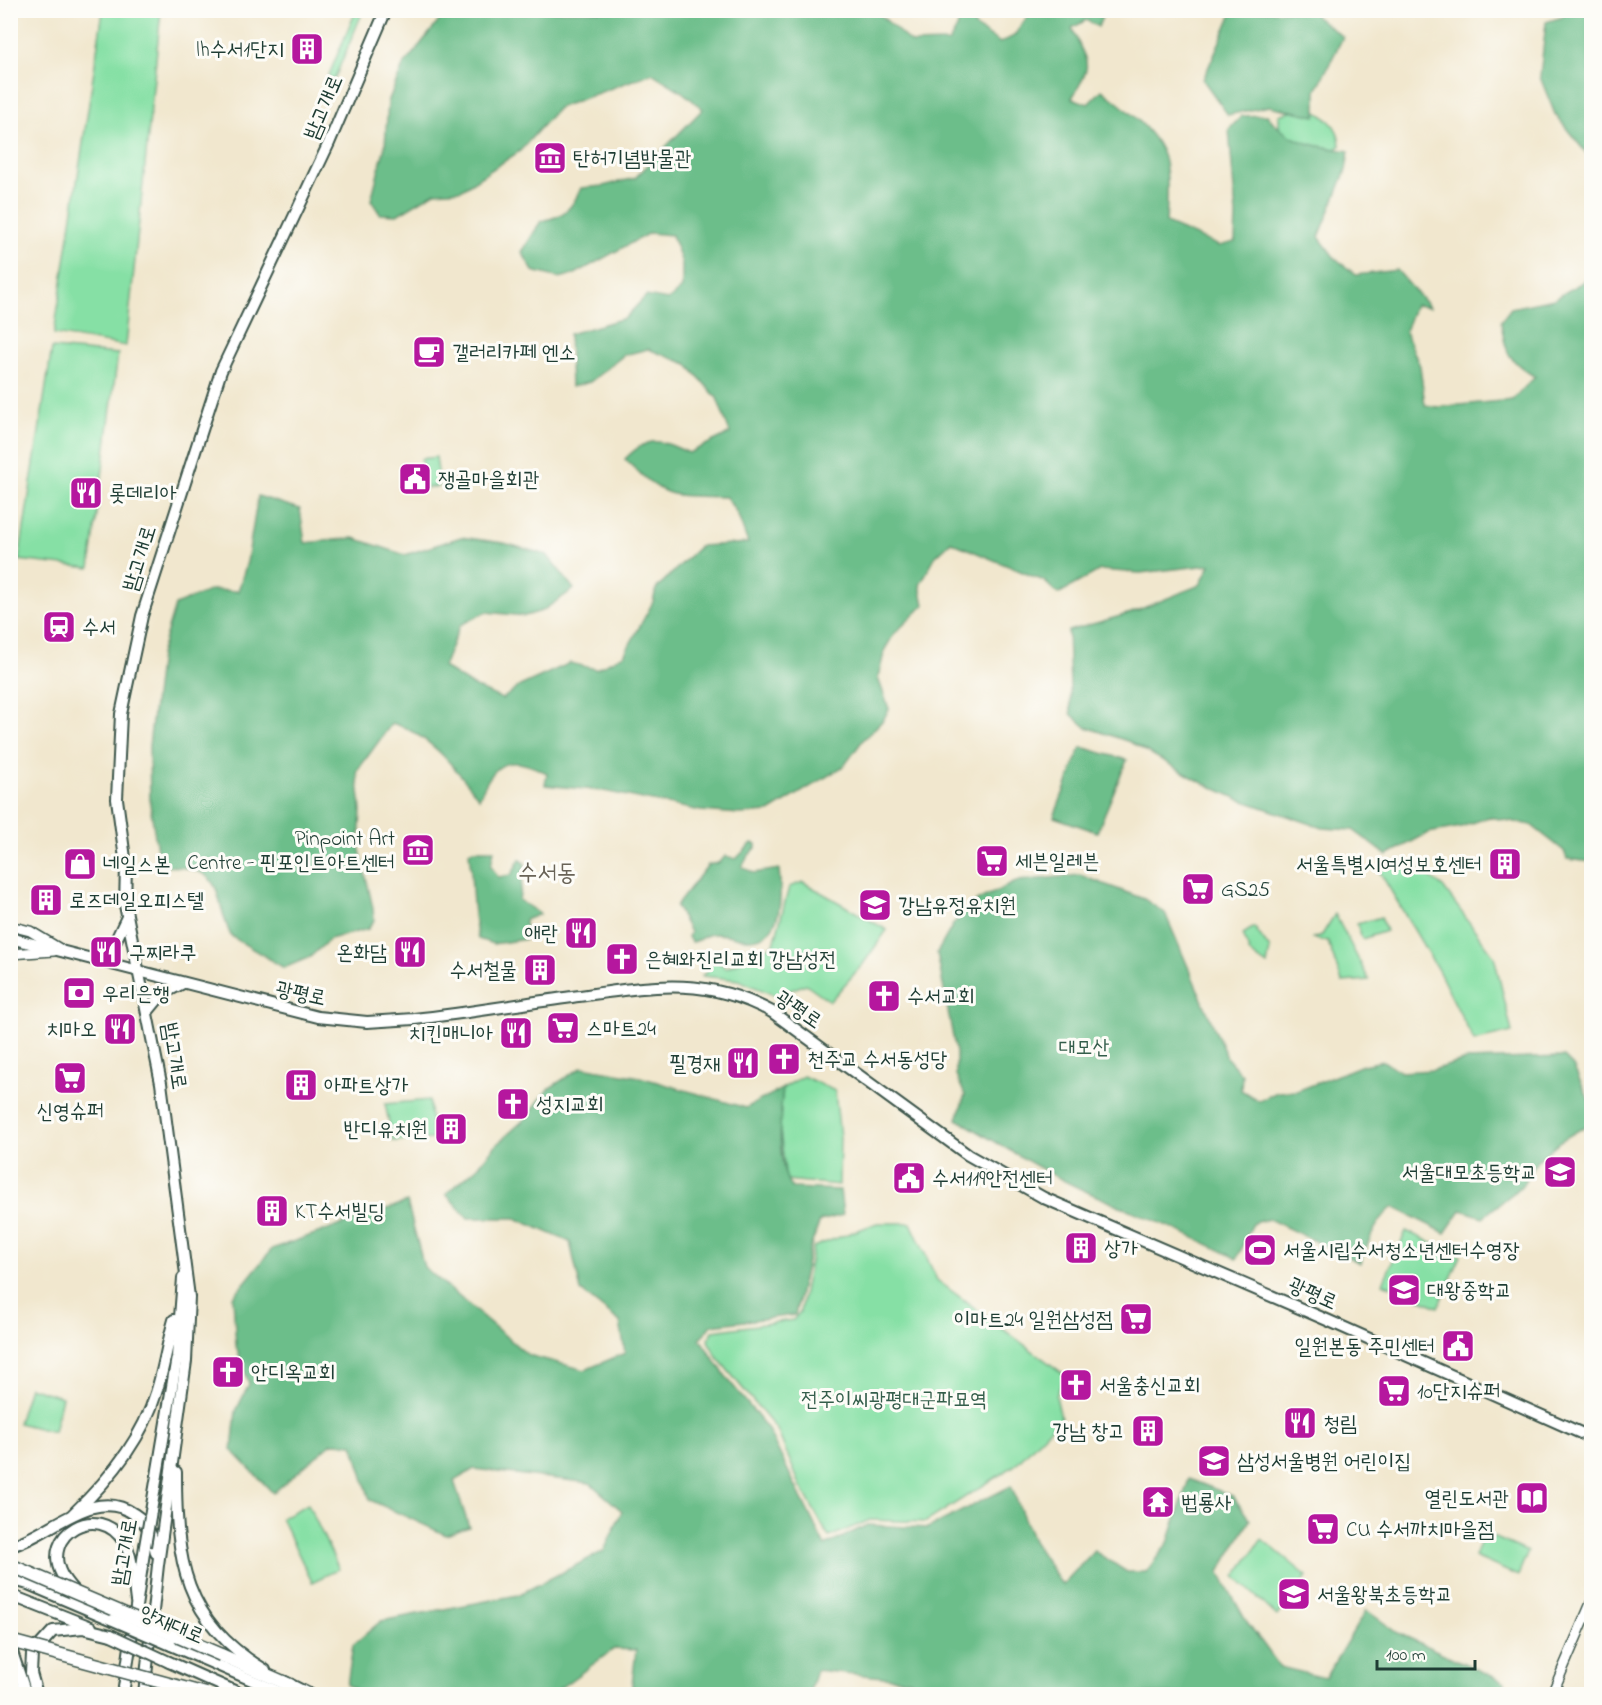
<svg xmlns="http://www.w3.org/2000/svg" width="1602" height="1705" font-family="'Indie Flower','Poor Story',sans-serif">
<rect width="100%" height="100%" fill="#fdfcf7"/>
<filter id="ink" filterUnits="userSpaceOnUse"><feTurbulence type="fractalNoise" baseFrequency=".0167" numOctaves="2"/><feDisplacementMap in="SourceGraphic" scale="12" xChannelSelector="R" yChannelSelector="G"/><feConvolveMatrix kernelMatrix="1 2 1 2 8 2 1 2 1" color-interpolation-filters="sRGB"/></filter>
<filter id="wash" filterUnits="userSpaceOnUse"><feTurbulence type="fractalNoise" baseFrequency=".008" numOctaves="4" result="noise"/><feDisplacementMap in="SourceGraphic" scale="24" xChannelSelector="R" yChannelSelector="G"/><feGaussianBlur stdDeviation="1.35" result="paint"/><feColorMatrix in="noise" values="0 0 0 0 0 0 0 0 0 0 0 0 0 0 0 0 0 1.4 0 .05"/><feComposite in="paint" operator="in"/></filter>
<g filter="url(#wash)">
<rect width="100%" height="100%" fill="#f1e7ce"/>
<g fill="#86e0a5" stroke="#528e6c" stroke-width="1.5">
<path d="M103 11H161L126 346 54 334Z"/>
<path d="M356 11H363L334 80 328 77Z"/>
<path d="M1304 106C1323 114 1340 124 1340 146L1332 152 1295 141 1279 133V115Z"/>
<path d="M52 348 118 354 90 568 19 560Z"/>
<path d="M436 457 440 486 425 488 421 459Z"/>
<path d="M1409 862 1443 887 1494 956 1512 1032 1474 1041 1438 970 1378 869Z"/>
<path d="M803 882 887 930 863 964 830 1001 806 984 776 996 738 980 702 976 709 969 705 960H716L726 968 774 944 789 887Z"/>
<path d="M1335 914 1369 980 1342 982 1328 942 1313 938 1322 935Z"/>
<path d="M1381 917 1386 931 1362 939 1357 924Z"/>
<path d="M1254 927 1270 949 1267 965 1250 953 1243 934Z"/>
<path d="M803 1076 835 1091 840 1137 839 1185 786 1180 779 1121 783 1088Z"/>
<path d="M429 1100 433 1139 393 1141 385 1104Z"/>
<path d="M877 1223H911L937 1280 1065 1375 1056 1396 1061 1418 1014 1466 926 1522 870 1520 829 1537 800 1485 777 1430 717 1357 708 1341 713 1331 793 1320 800 1312 813 1247Z"/>
<path d="M1406 1231 1461 1256 1438 1307 1383 1283Z"/>
<path d="M29 1387 62 1397 54 1432 18 1423Z"/>
<path d="M308 1504 339 1569 312 1582 281 1518Z"/>
<path d="M1484 1533 1528 1552 1518 1576 1475 1557Z"/>
<path d="M1262 1539 1307 1576 1277 1616 1235 1577Z"/>
</g>
<g fill="#6cbe8a" stroke="#467e5f" stroke-width="1.5">
<path d="M1566 10 1591 11V159L1555 114 1540 77 1546 22 1562 17Z"/>
<path d="M447 11H876L911 43 949 42 957 28 962 11H977L974 26 1000 43 1014 36 1031 11H1099L1102 17 1098 27 1086 20 1072 28C1087 66 1095 60 1072 98L1088 104 1102 90C1123 107 1149 125 1161 150 1170 168 1167 203 1166 223L1219 246 1235 242 1236 215 1229 129 1242 116 1267 115C1289 144 1315 146 1349 151L1346 170 1319 237 1334 257 1356 275 1397 270 1429 307 1415 305 1405 331 1420 366 1425 405 1438 407 1512 400 1535 377C1508 360 1505 353 1501 321L1511 308 1554 299 1591 277V862L1567 859 1564 851 1531 825 1489 817 1461 827 1428 833 1387 855 1353 830 1323 828 1238 799 1201 782 1130 742 1086 727 1071 714 1068 631 1131 613 1200 585 1210 565 1140 573 1100 570 1058 594 1044 581 951 542 935 557 920 585 924 605 894 634 885 649 878 678 889 709 883 720 863 740 844 766 769 812 740 814 701 811 604 791 545 785 547 773C509 755 496 759 479 798 455 768 430 734 392 723L357 771 361 810 359 846 373 908 374 920 368 929 330 939 310 957 284 968 231 936C212 894 228 869 167 866L157 850 150 804 149 746 160 655 175 605 211 590 238 591 247 562 258 496 300 509 305 543 354 538 405 555 461 537 504 543 547 555 574 589 542 611 525 616 486 612 460 625 443 667 471 685 502 699 520 686 570 663 596 669 624 655 653 602 656 589 700 546 748 543 737 513 726 497C670 495 666 501 625 459 649 434 661 440 689 453L730 433 717 398 687 364 648 349 624 355 590 382 571 387 569 334 625 318 646 296 668 300 682 288V263L672 235 649 233 575 274 559 278 533 271 522 252 541 221C564 217 572 209 581 188L603 186 635 178 703 109 681 91 652 73 558 108 520 151 461 190 435 192 397 215 380 214 371 200 385 146 388 102 403 66Z"/>
<path d="M1233 11H1316L1315 16 1343 37 1316 91V116L1269 106 1228 115 1203 80Z"/>
<path d="M1081 747 1127 760 1097 832 1054 817Z"/>
<path d="M752 843 756 844V848L748 856 742 867 754 873 779 869C782 898 784 946 740 938 731 936 717 932 708 935 701 937 699 942 691 942L688 937 690 932 676 906 708 865 718 863 726 856 736 859Z"/>
<path d="M473 850H494L491 866 498 877 511 875 520 859 525 864 519 900 540 914 525 920 526 939 493 944 478 939C471 910 473 882 469 852Z"/>
<path d="M1080 875 1144 899 1165 913 1227 1058 1242 1075 1241 1090 1259 1101 1277 1092 1297 1091 1363 1065 1383 1061 1401 1072 1433 1070 1466 1060 1564 1057 1573 1066 1589 1100H1591V1123L1560 1141 1537 1161 1522 1186 1483 1217 1461 1210 1445 1233 1393 1207C1375 1221 1368 1243 1360 1263L1269 1219 1253 1223 1237 1259C1186 1231 1133 1213 1081 1189 1038 1169 998 1143 957 1119L965 1095 956 1075V1053L937 953 954 923 978 900 1018 881Z"/>
<path d="M582 1067 640 1077 746 1108 783 1088C780 1113 776 1168 792 1188L840 1190 843 1215 820 1221 810 1248 795 1315 711 1325 700 1339 727 1378 767 1428 825 1546 867 1525 928 1528 1011 1486 1033 1541 1062 1585 1094 1551 1127 1572H1146L1168 1543 1189 1479 1233 1496 1250 1520 1219 1572 1245 1619 1280 1667 1325 1678 1366 1610 1398 1633 1505 1682 1506 1694H911V1680L816 1670 809 1694H631L636 1650 614 1649 552 1694H363L347 1685 353 1645 381 1621 518 1595 604 1551 622 1511 590 1483 474 1469 454 1481 469 1527 446 1535 370 1500 353 1444 332 1443 273 1493 232 1450 236 1411 249 1384 236 1346 233 1297 272 1249 407 1202 424 1267 528 1355 585 1370 625 1353 620 1322 581 1291 570 1242 515 1218H468L446 1194 477 1168 496 1145 526 1118 548 1089Z"/>
</g>
</g>
<g filter="url(#ink)">
<g fill="none" stroke-linecap="round" stroke-linejoin="round">
<defs>
<g id="secondary">
<path d="M10 926 30 931 60 949"/>
<path d="M10 954 54 951"/>
<path d="M1552 1694 1592 1601"/>
</g>
<g id="primary">
<path d="M10 938 318 1017 367 1022 414 1019C467 1013 520 1004 572 997 646 987 703 974 772 1012L968 1155 1044 1198 1327 1320 1592 1438"/>
<path d="M91 958 115 942 127 917"/>
<path d="M148 1011 162 994 183 983"/>
<path d="M176 1472C176 1560 183 1621 265 1670"/>
<path d="M73 1514C108 1481 142 1440 156 1393 164 1369 167 1344 174 1320"/>
<path d="M150 1517 177 1357 183 1278"/>
<path d="M10 1546C50 1536 93 1485 134 1514 148 1523 153 1536 156 1553"/>
<path d="M10 1579 28 1584 113 1620"/>
<path d="M10 1595 91 1627"/>
<path d="M92 1609C82 1599 69 1588 62 1575 40 1535 98 1500 124 1542 134 1558 133 1582 136 1601"/>
<path d="M171 1645 284 1694"/>
<path d="M10 1646 26 1694"/>
<path d="M169 1662 241 1694"/>
<path d="M283 1681 309 1694"/>
<path d="M37 1694 31 1673 32 1654 53 1631 83 1628 111 1635"/>
<path d="M123 1694 145 1546"/>
<path d="M144 1694 158 1565 186 1361 189 1297 161 1083 125 905 126 866 117 799 121 714 142 616 221 371 329 143 386 10"/>
</g>
<path id="highway" d="M221 1655 290 1685"/>
</defs>
<use href="#secondary" stroke="#3e564b" stroke-width="12"/>
<use href="#primary" stroke="#3e564b" stroke-width="14"/>
<use href="#highway" stroke="#3e564b" stroke-width="15"/>
<use href="#secondary" stroke="#fff" stroke-width="9"/>
<use href="#primary" stroke="#fff" stroke-width="10"/>
<use href="#highway" stroke="#fff" stroke-width="12"/>
<defs>
<g id="primary-bridge">
<path d="M145 1546 150 1517"/>
<path d="M113 1620 171 1645"/>
<path d="M111 1635 169 1662"/>
</g>
<g id="highway-bridge">
<path d="M10 1565 221 1655"/>
<path d="M10 1641 206 1694"/>
</g>
</defs>
<use href="#primary-bridge" stroke="#3e564b" stroke-width="14" stroke-linecap="butt"/>
<use href="#highway-bridge" stroke="#3e564b" stroke-width="15" stroke-linecap="butt"/>
<use href="#primary-bridge" stroke="#fff" stroke-width="10"/>
<use href="#highway-bridge" stroke="#fff" stroke-width="12"/>
</g>
</g>
<defs>
<symbol id="building-square" viewBox="-11 -11 22 22"><rect x="-9" y="-9" width="18" height="18" rx="4" fill="#b5179e" stroke="#fdfcf7"/><path d="M-4-6H4V6H1V3H-1V6H-4ZM-2.5-4.3h1.7v1.8h-1.7ZM.8-4.3h1.7v1.8H.8ZM-2.5-1h1.7V.8h-1.7ZM.8-1h1.7V.8H.8Z" fill="#fff"/></symbol>
<symbol id="museum-square" viewBox="-11 -11 22 22"><rect x="-9" y="-9" width="18" height="18" rx="4" fill="#b5179e" stroke="#fdfcf7"/><path d="M0-6L6-3V-2H-6V-3ZM-5-1h2V3h-2ZM-1-1h2V3h-2ZM3-1h2V3H3ZM-6 4H6V6H-6Z" fill="#fff"/></symbol>
<symbol id="cafe-square" viewBox="-11 -11 22 22"><rect x="-9" y="-9" width="18" height="18" rx="4" fill="#b5179e" stroke="#fdfcf7"/><path d="M-5.5-4.5H6V0H3Q3 3.5 0 3.5H-2.5Q-5.5 3.5-5.5 0ZM3-3.2v2h1.7v-2ZM-6 4.5H4V6H-6Z" fill="#fff"/></symbol>
<symbol id="civic-square" viewBox="-11 -11 22 22"><rect x="-9" y="-9" width="18" height="18" rx="4" fill="#b5179e" stroke="#fdfcf7"/><path d="M-.6-6.5H3V-4.5H.6V-3L4-1V1h2V6H-6V1h2V-1L-.6-3ZM-1.2 2.5V6h2.4V2.5Z" fill="#fff"/></symbol>
<symbol id="restaurant-square" viewBox="-11 -11 22 22"><rect x="-9" y="-9" width="18" height="18" rx="4" fill="#b5179e" stroke="#fdfcf7"/><path d="M-5-6h1v4h1v-4h1v4h1v-4h1v5L-1.5 .5V6h-2V.5L-5-1ZM5-6V6H3V1.5H1.5Q1.5-4 5-6Z" fill="#fff"/></symbol>
<symbol id="station-square" viewBox="-11 -11 22 22"><rect x="-9" y="-9" width="18" height="18" rx="4" fill="#b5179e" stroke="#fdfcf7"/><path d="M-3-6H3Q5-6 5-4V2Q5 4 3 4L4.5 6H3L1.5 4h-3L-3 6H-4.5L-3 4Q-5 4-5 2V-4Q-5-6-3-6ZM-3.5-4v3h7v-3ZM-3.5 1v1.5H-2V1ZM2 1v1.5H3.5V1Z" fill="#fff"/></symbol>
<symbol id="supermarket-square" viewBox="-11 -11 22 22"><rect x="-9" y="-9" width="18" height="18" rx="4" fill="#b5179e" stroke="#fdfcf7"/><path d="M-6-5.5h2.5l.6 2H6L4.5 2H-2.5L-4.4-4H-6ZM-1.5 3.2a1.3 1.3 0 1 0 .1 0ZM3 3.2a1.3 1.3 0 1 0 .1 0Z" fill="#fff"/></symbol>
<symbol id="shop-square" viewBox="-11 -11 22 22"><rect x="-9" y="-9" width="18" height="18" rx="4" fill="#b5179e" stroke="#fdfcf7"/><path d="M-5-2.5h2.3a2.7 3.5 0 0 1 5.4 0H5L5.5 6h-11ZM-1.5-2.5h3a1.5 2.3 0 0 0-3 0Z" fill="#fff"/></symbol>
<symbol id="school-square" viewBox="-11 -11 22 22"><rect x="-9" y="-9" width="18" height="18" rx="4" fill="#b5179e" stroke="#fdfcf7"/><path d="M0-5L7-2L0 1L-7-2ZM-4 1L0 2.5L4 1V4Q0 6-4 4Z" fill="#fff"/></symbol>
<symbol id="church-square" viewBox="-11 -11 22 22"><rect x="-9" y="-9" width="18" height="18" rx="4" fill="#b5179e" stroke="#fdfcf7"/><path d="M-1.2-6h2.4v3.5h3.3v2.4h-3.3V6h-2.4V-.1h-3.3v-2.4h3.3Z" fill="#fff"/></symbol>
<symbol id="bank-square" viewBox="-11 -11 22 22"><rect x="-9" y="-9" width="18" height="18" rx="4" fill="#b5179e" stroke="#fdfcf7"/><path d="M-6-4H6V4H-6ZM0-2.3a2.3 2.3 0 1 0 0 4.6a2.3 2.3 0 1 0 0-4.6Z" fill="#fff"/></symbol>
<symbol id="stadium-square" viewBox="-11 -11 22 22"><rect x="-9" y="-9" width="18" height="18" rx="4" fill="#b5179e" stroke="#fdfcf7"/><path d="M0-5a6.5 5 0 1 0 0 10a6.5 5 0 1 0 0-10ZM-3.5-1.8h7v3.6h-7Z" fill="#fff"/></symbol>
<symbol id="library-square" viewBox="-11 -11 22 22"><rect x="-9" y="-9" width="18" height="18" rx="4" fill="#b5179e" stroke="#fdfcf7"/><path d="M-6-4Q-3-5.5-.7-3.5V5Q-3 3-6 4ZM6-4Q3-5.5 .7-3.5V5Q3 3 6 4Z" fill="#fff"/></symbol>
<symbol id="temple-square" viewBox="-11 -11 22 22"><rect x="-9" y="-9" width="18" height="18" rx="4" fill="#b5179e" stroke="#fdfcf7"/><path d="M0-6L5-2H3V0L6.5 2.5H4V6H1.5V3h-3V6H-4V2.5H-6.5L-3 0V-2H-5Z" fill="#fff"/></symbol>
</defs>
<g fill-rule="evenodd">
<use href="#building-square" x="288" y="30" width="38" height="38"/>
<use href="#museum-square" x="531" y="139" width="38" height="38"/>
<use href="#cafe-square" x="410" y="333" width="38" height="38"/>
<use href="#civic-square" x="396" y="460" width="38" height="38"/>
<use href="#restaurant-square" x="67" y="474" width="38" height="38"/>
<use href="#station-square" x="40" y="608" width="38" height="38"/>
<use href="#museum-square" x="399" y="831" width="38" height="38"/>
<use href="#supermarket-square" x="973" y="842" width="38" height="38"/>
<use href="#shop-square" x="61" y="845" width="38" height="38"/>
<use href="#building-square" x="1486" y="845" width="38" height="38"/>
<use href="#supermarket-square" x="1179" y="870" width="38" height="38"/>
<use href="#building-square" x="27" y="881" width="38" height="38"/>
<use href="#school-square" x="856" y="886" width="38" height="38"/>
<use href="#restaurant-square" x="562" y="914" width="38" height="38"/>
<use href="#restaurant-square" x="87" y="933" width="38" height="38"/>
<use href="#restaurant-square" x="391" y="933" width="38" height="38"/>
<use href="#church-square" x="603" y="940" width="38" height="38"/>
<use href="#building-square" x="521" y="951" width="38" height="38"/>
<use href="#bank-square" x="60" y="974" width="38" height="38"/>
<use href="#church-square" x="865" y="977" width="38" height="38"/>
<use href="#supermarket-square" x="544" y="1009" width="38" height="38"/>
<use href="#restaurant-square" x="101" y="1010" width="38" height="38"/>
<use href="#restaurant-square" x="497" y="1014" width="38" height="38"/>
<use href="#church-square" x="765" y="1040" width="38" height="38"/>
<use href="#restaurant-square" x="724" y="1044" width="38" height="38"/>
<use href="#supermarket-square" x="51" y="1059" width="38" height="38"/>
<use href="#building-square" x="282" y="1066" width="38" height="38"/>
<use href="#church-square" x="494" y="1085" width="38" height="38"/>
<use href="#building-square" x="432" y="1110" width="38" height="38"/>
<use href="#school-square" x="1541" y="1153" width="38" height="38"/>
<use href="#civic-square" x="890" y="1159" width="38" height="38"/>
<use href="#building-square" x="253" y="1192" width="38" height="38"/>
<use href="#building-square" x="1062" y="1229" width="38" height="38"/>
<use href="#stadium-square" x="1241" y="1231" width="38" height="38"/>
<use href="#school-square" x="1385" y="1271" width="38" height="38"/>
<use href="#supermarket-square" x="1117" y="1300" width="38" height="38"/>
<use href="#civic-square" x="1439" y="1327" width="38" height="38"/>
<use href="#church-square" x="209" y="1353" width="38" height="38"/>
<use href="#church-square" x="1057" y="1366" width="38" height="38"/>
<use href="#supermarket-square" x="1375" y="1372" width="38" height="38"/>
<use href="#restaurant-square" x="1281" y="1404" width="38" height="38"/>
<use href="#building-square" x="1129" y="1412" width="38" height="38"/>
<use href="#school-square" x="1195" y="1442" width="38" height="38"/>
<use href="#library-square" x="1513" y="1479" width="38" height="38"/>
<use href="#temple-square" x="1139" y="1483" width="38" height="38"/>
<use href="#supermarket-square" x="1304" y="1510" width="38" height="38"/>
<use href="#school-square" x="1275" y="1575" width="38" height="38"/>
</g>
<g text-anchor="middle" stroke-width="6" stroke-linejoin="round" paint-order="stroke">
<g font-size="21" fill="#1f3d34" stroke="#fdfcf7" text-anchor="start">
<text x="284" y="56" text-anchor="end">lh수서1단지</text>
<text x="573" y="165">탄허기념박물관</text>
<text x="452" y="359">갤러리카페 엔소</text>
<text x="438" y="486">쟁골마을회관</text>
<text x="109" y="500">롯데리아</text>
<text x="82" y="634">수서</text>
<text x="395" y="845" text-anchor="end">Pinpoint Art<tspan x="395" dy="24">Centre - 핀포인트아트센터</tspan></text>
<text x="1015" y="868">세븐일레븐</text>
<text x="103" y="871">네일스본</text>
<text x="1482" y="871" text-anchor="end">서울특별시여성보호센터</text>
<text x="1221" y="896">GS25</text>
<text x="69" y="907">로즈데일오피스텔</text>
<text x="898" y="912">강남유정유치원</text>
<text x="558" y="940" text-anchor="end">애란</text>
<text x="129" y="959">구찌라쿠</text>
<text x="387" y="959" text-anchor="end">온화담</text>
<text x="645" y="966">은혜와진리교회 강남성전</text>
<text x="517" y="977" text-anchor="end">수서철물</text>
<text x="102" y="1000">우리은행</text>
<text x="907" y="1003">수서교회</text>
<text x="586" y="1035">스마트24</text>
<text x="97" y="1036" text-anchor="end">치마오</text>
<text x="493" y="1040" text-anchor="end">치킨매니아</text>
<text x="807" y="1066">천주교 수서동성당</text>
<text x="720" y="1070" text-anchor="end">필경재</text>
<text x="324" y="1092">아파트상가</text>
<text x="536" y="1111">성지교회</text>
<text x="70" y="1118" text-anchor="middle">신영슈퍼</text>
<text x="428" y="1136" text-anchor="end">반디유치원</text>
<text x="1537" y="1179" text-anchor="end">서울대모초등학교</text>
<text x="932" y="1185">수서119안전센터</text>
<text x="295" y="1218">KT수서빌딩</text>
<text x="1104" y="1255">상가</text>
<text x="1283" y="1257">서울시립수서청소년센터수영장</text>
<text x="1427" y="1297">대왕중학교</text>
<text x="1113" y="1326" text-anchor="end">이마트24 일원삼성점</text>
<text x="1435" y="1353" text-anchor="end">일원본동 주민센터</text>
<text x="251" y="1379">안디옥교회</text>
<text x="1099" y="1392">서울충신교회</text>
<text x="1417" y="1398">10단지슈퍼</text>
<text x="1323" y="1430">청림</text>
<text x="1125" y="1438" text-anchor="end">강남 창고</text>
<text x="1237" y="1468">삼성서울병원 어린이집</text>
<text x="1509" y="1505" text-anchor="end">열린도서관</text>
<text x="1181" y="1509">법룡사</text>
<text x="1346" y="1536">CU 수서까치마을점</text>
<text x="1317" y="1601">서울왕북초등학교</text>
</g>
<g font-size="21" fill="#1f3d34" stroke="#fdfcf7">
<text transform="translate(323 107) rotate(-67)" y="7">밤고개로</text>
<text transform="translate(139 558) rotate(-73)" y="7">밤고개로</text>
<text transform="translate(301 993) rotate(12)" y="7">광평로</text>
<text transform="translate(799 1009) rotate(34)" y="7">광평로</text>
<text transform="translate(175 1056) rotate(81)" y="7">밤고개로</text>
<text transform="translate(1313 1293) rotate(24)" y="7">광평로</text>
<text transform="translate(124 1552) rotate(-80)" y="7">밤고개로</text>
<text transform="translate(172 1624) rotate(23)" y="7">양재대로</text>
</g>
<g font-size="21" fill="#345e4b" stroke="#fdfcf7">
<text x="1084" y="1054">대모산</text>
<text x="894" y="1406">전주이씨광평대군파묘역</text>
</g>
<g font-size="24" fill="#6a6458" stroke="#fdfcf7">
<text x="547" y="880">수서동</text>
</g>
</g>
<rect width="1602" height="1705" fill="none" stroke="#fdfcf7" stroke-width="36"/>
<path d="M1377 1660v9h98v-9" fill="none" stroke="#1f3d34" stroke-width="3"/>
<text x="1386" y="1660" font-size="18" fill="#1f3d34" stroke="#fdfcf7" stroke-width="4.5" paint-order="stroke">100 m</text>
</svg>
